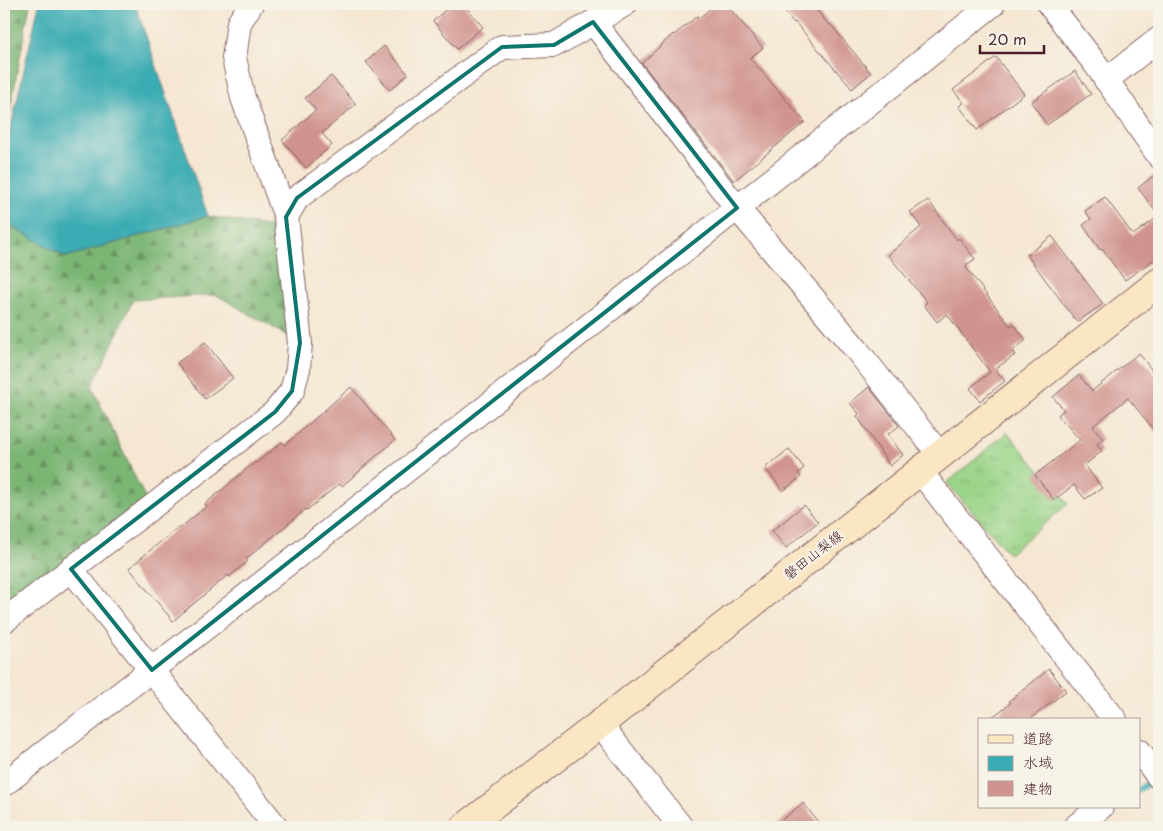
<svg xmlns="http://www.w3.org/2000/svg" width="1163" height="831" font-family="'Playpen Sans','Klee One',sans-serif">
<defs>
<pattern id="grass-tufts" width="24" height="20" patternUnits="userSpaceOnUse" patternTransform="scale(1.25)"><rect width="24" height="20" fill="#9ad488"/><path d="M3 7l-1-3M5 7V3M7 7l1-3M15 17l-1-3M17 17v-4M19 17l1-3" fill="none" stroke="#86b676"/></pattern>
<pattern id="forest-firs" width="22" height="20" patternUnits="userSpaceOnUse" patternTransform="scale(1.25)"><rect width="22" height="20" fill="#7bb674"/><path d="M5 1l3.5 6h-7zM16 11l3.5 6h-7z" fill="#67935f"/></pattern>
</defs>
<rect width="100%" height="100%" fill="#f7f3e8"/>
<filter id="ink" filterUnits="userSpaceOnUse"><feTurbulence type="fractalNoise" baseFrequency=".02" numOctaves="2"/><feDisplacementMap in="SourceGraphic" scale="10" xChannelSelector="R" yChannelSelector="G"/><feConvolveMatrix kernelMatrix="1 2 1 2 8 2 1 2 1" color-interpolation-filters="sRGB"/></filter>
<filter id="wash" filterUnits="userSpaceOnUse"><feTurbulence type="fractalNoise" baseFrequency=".0096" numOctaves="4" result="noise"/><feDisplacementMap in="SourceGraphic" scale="20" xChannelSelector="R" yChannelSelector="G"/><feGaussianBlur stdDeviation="1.12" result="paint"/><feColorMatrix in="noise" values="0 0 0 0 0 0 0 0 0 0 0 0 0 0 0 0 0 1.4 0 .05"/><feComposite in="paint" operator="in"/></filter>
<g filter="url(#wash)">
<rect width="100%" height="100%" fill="#f5e7d2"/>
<path fill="url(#grass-tufts)" stroke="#727a5a" d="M1007 432 1068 504 1009 554 947 483Z"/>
<g fill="url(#forest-firs)" stroke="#626a50">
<path d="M4 4H30L4 143Z"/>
<path d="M208 216 288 230 300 343 216 295 133 300 92 387 150 508 4 621V222L66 257Z"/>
</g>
<path fill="#3aacb3" stroke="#42666f" d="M39 4H135L208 216 66 257 4 222V157Z"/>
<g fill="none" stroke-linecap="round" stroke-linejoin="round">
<g stroke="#3aacb3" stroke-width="6">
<path d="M1139 790 1154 778"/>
<path d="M1106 816 1117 807"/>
</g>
</g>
<g id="blocks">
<g fill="#d0938e">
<path d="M452 4H463L483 27 457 49 433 21Z"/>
<path d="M716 4H726L763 48 750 58 805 122 734 181 642 63 673 34 674 35 697 16 699 18Z"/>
<path d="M778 4H818L814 7 829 25 830 24 871 73 852 89 795 22 794 23Z"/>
<path d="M384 46 408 74 390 90 366 62Z"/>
<path d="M996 57 1024 94 977 130 959 106 964 103 953 90Z"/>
<path d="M1075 71 1091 94 1047 125 1031 102Z"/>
<path d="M331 76 356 104 322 133 332 145 306 168 282 140 316 110 305 98Z"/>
<path d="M1159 171V256L1125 280 1102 249 1100 250 1083 225 1091 219 1085 211 1105 197 1133 235 1159 216 1138 188Z"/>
<path d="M928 200 957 240 959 238 975 259 965 266 1010 326 1014 324 1026 340 1012 351 1015 355 995 369 1005 381 980 401 970 388 990 372 947 314 937 322 924 305 927 302 888 255 921 227 910 212Z"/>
<path d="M1052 236 1103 304 1077 322 1027 255Z"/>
<path d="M205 342 233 378 205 399 177 363Z"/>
<path d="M1139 353 1159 380V436L1128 398 1093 426 1103 439 1097 444 1102 451 1085 465 1102 488 1085 499 1074 485 1054 500 1035 475 1080 440 1058 415 1064 410 1053 397 1079 375 1092 391Z"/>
<path d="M351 387 395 440 360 470V471L342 486 339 484 307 510 306 509 246 559 248 561 229 577 228 575 173 621 129 568 178 527 180 528 207 506 205 504 255 462 256 463 282 442 285 445Z"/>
<path d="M869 387 899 426 888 434 903 455 890 466 857 416 859 414 850 403Z"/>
<path d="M789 449 804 468 798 473 801 477 783 491 765 468Z"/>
<path d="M804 505 818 522 786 548 772 531Z"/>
<path d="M1049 669 1066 691 1029 720H988L1011 703 1009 701Z"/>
<path d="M803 803 822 827H773Z"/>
</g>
</g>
</g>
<g filter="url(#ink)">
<use href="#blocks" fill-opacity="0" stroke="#866565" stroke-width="1"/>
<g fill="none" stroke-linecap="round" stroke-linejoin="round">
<defs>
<g id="street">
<path d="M251 4 239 23 234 58 243 98 286 217"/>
<path d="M1049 4 1097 66 1159 156"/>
<path d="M593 22 737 208 856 349 940 455"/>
<path d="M1106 80 1159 39"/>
<path d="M920 471 1115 720"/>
<path d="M71 569 276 827"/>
<path d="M4 621 275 412 292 391 298 369 300 343 286 217 297 198 502 47 554 45 625 4"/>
<path d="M600 724 681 827"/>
<path d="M1139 751 1159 777"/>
<path d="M4 784C336 528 665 266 993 4"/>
<path d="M1075 827 1101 807"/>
</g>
<path id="secondary" d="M465 827 600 724 1159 282"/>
</defs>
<use href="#street" stroke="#866565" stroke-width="26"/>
<use href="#secondary" stroke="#866565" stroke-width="30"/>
<use href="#street" stroke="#fff" stroke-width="24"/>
<use href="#secondary" stroke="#fbe6c4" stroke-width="28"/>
</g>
</g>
<path fill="none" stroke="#0f766e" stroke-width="4" stroke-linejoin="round" d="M593 22 737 208 152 670 71 569 275 412 292 391 300 343 286 217 297 198 502 47 554 45Z"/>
<g text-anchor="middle" stroke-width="4" stroke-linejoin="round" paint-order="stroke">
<g font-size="14" fill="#4a1f2b" stroke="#f7f3e8">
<text transform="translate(813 555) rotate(-38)" y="5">磐田山梨線</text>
</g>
</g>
<rect width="1163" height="831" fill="none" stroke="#f7f3e8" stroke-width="20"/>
<rect x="978" y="718" width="162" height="90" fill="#f7f3e8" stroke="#b29e9c"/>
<rect x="988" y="735" width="25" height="8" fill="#fbe6c4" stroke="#b29e9c"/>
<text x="1023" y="744" font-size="15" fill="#4a1f2b">道路</text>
<rect x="988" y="756" width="25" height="15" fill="#3aacb3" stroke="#b29e9c"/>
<text x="1023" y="768" font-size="15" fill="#4a1f2b">水域</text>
<rect x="988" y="781" width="25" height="15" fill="#d0938e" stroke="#b29e9c"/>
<text x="1023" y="794" font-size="15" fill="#4a1f2b">建物</text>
<path d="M980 45v8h64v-8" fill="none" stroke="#4a1f2b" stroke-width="2.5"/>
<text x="988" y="45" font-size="15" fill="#4a1f2b" stroke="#f7f3e8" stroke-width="4" paint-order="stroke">20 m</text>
</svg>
